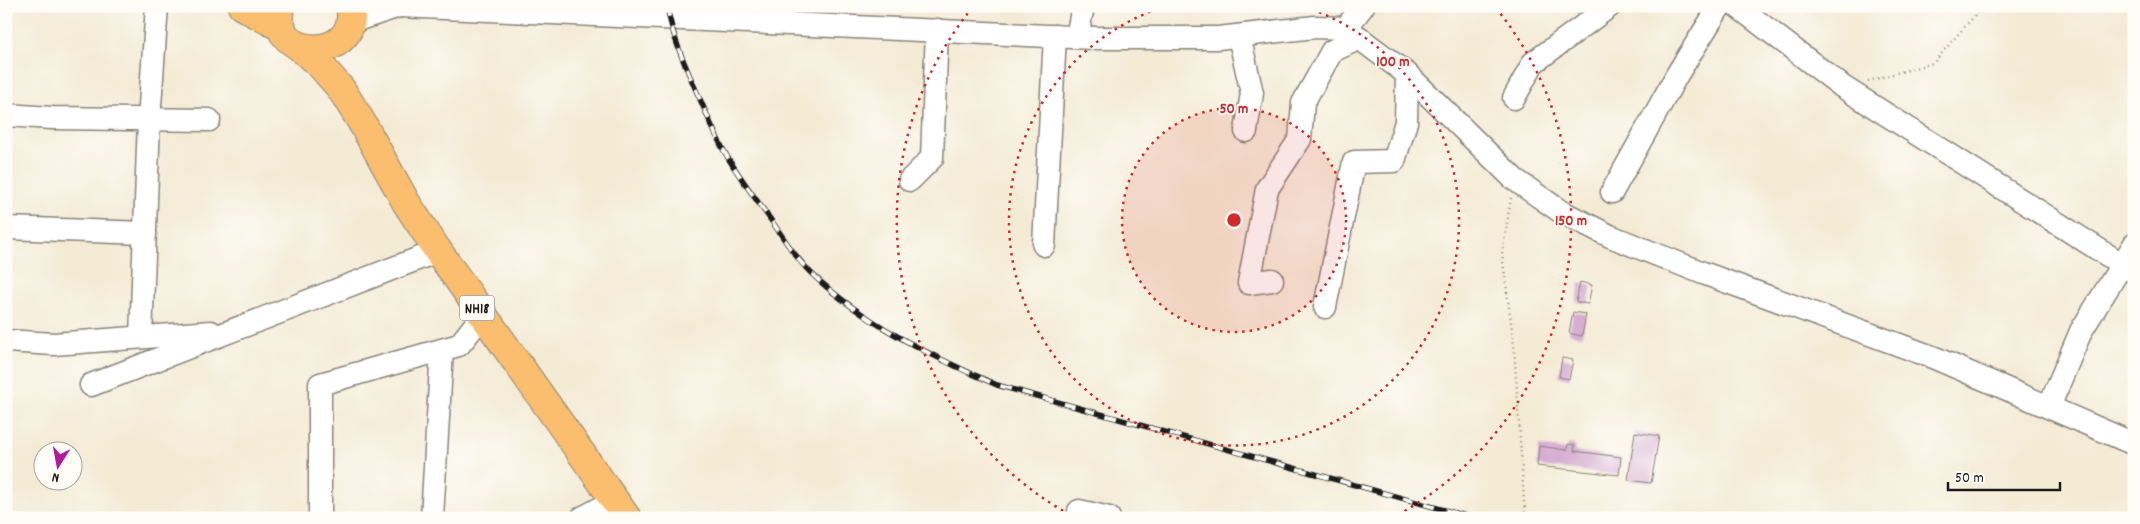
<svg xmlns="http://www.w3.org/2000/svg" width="2140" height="524" font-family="Dekko,sans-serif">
<rect width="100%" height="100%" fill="#fdfcf7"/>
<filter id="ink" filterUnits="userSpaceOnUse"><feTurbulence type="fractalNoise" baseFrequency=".02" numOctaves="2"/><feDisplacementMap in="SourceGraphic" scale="10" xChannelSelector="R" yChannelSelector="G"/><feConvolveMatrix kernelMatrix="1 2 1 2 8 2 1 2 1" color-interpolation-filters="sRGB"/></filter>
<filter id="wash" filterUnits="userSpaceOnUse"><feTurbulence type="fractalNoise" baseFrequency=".0096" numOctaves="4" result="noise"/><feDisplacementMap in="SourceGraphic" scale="20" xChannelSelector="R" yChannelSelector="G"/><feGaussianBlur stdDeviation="1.12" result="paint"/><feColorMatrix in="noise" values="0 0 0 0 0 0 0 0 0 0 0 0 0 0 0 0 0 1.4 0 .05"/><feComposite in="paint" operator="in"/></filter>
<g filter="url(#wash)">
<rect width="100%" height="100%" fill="#f4ebd5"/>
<g id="blocks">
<g fill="#d2a2ce">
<path d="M1580 282 1592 285 1588 304 1576 302Z"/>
<path d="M1573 312 1586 314 1582 336 1569 333Z"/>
<path d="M1562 358 1573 360 1569 379 1559 377Z"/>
<path d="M1635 432 1659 436 1651 483 1628 480Z"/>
<path d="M1568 444 1575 445 1574 451 1621 457 1619 475 1537 466 1539 446 1567 450Z"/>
</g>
</g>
</g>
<g filter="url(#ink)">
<use href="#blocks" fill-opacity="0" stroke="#888478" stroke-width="1"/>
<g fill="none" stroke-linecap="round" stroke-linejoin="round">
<defs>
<g id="minor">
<path d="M400 6 1093 38H1218L1315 27 1346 28 1407 74 1514 179 1560 211 1610 236 1703 273 1935 358 2134 444"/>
<path d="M1737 6 1843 87 2134 272"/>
<path d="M350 22 399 6"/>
<path d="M1346 28 1363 6"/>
<path d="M1239 36 1252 93 1246 131"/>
<path d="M1077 37 1083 6"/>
<path d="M1514 98 1533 63 1610 6"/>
<path d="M6 115 52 118 209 120"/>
<path d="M910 180 932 158 937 30"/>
<path d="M1612 192 1678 73 1720 6"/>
<path d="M6 228 145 233"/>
<path d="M1044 245 1055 36"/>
<path d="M1272 280 1249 283 1267 189 1300 139 1303 103 1332 51 1360 38"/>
<path d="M1325 307 1354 162 1394 161 1406 122 1407 74"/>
<path d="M141 337 149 120 157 6"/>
<path d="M6 341 54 344 211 332"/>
<path d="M91 385 438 251"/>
<path d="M2049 407 2081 331 2134 245"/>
<path d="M1079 511 1109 518"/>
<path d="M320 518V384L459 345 483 315"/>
<path d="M432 518 442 350"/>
<path d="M582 518 614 501"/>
</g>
<g id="major">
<path d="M242 6 282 28"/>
<path d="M280 6C267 62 362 63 350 6"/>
<path d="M297 45 321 66 341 89"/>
</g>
<path id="highway" d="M341 89 361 121 407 204 438 251 627 518"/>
</defs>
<use href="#minor" stroke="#888478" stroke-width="25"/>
<use href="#major" stroke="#888478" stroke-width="30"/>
<use href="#highway" stroke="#888478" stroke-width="30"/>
<g stroke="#888478" stroke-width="2.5" stroke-dasharray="1 4" stroke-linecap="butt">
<path d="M1868 81 1933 63 1983 6"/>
<path d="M1511 198 1502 254 1514 345 1525 518"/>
</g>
<use href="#minor" stroke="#fff" stroke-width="22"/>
<use href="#major" stroke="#fabe6e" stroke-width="28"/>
<use href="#highway" stroke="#fabe6e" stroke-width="28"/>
<defs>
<path id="rail" d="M667 6C673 41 689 74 703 106 711 124 719 144 730 161 743 182 758 202 773 223 785 240 797 260 812 274 865 324 931 356 997 385L1473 518"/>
</defs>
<use href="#rail" stroke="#1c1c1c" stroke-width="5.5"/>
<use href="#rail" stroke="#fdfcf7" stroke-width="4" stroke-dasharray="11" stroke-linecap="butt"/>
</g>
</g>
<circle cx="1234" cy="220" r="112" fill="#d62828" fill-opacity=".12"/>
<g fill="none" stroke="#d62828" stroke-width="2.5" stroke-dasharray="2.5 5">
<circle cx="1234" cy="220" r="112"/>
<path d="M1305 7A225 225 0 1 1 1163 7"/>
<path d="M1076 518A337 337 0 0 1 972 8M1496 8A337 337 0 0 1 1392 518"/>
</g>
<g text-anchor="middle" stroke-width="4" stroke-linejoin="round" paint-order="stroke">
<rect fill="#fdfcf7" stroke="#605f5e" stroke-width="1" x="459.5" y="295.5" width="35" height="25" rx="4"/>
<g font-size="15" font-weight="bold" fill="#1c1c1c">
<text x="477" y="313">NH18</text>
</g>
</g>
<circle cx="1234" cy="220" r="8" fill="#d62828" stroke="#fdfcf7" stroke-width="2.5"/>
<g font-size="15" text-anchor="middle" font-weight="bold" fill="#d62828" stroke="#fdfcf7" stroke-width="4" stroke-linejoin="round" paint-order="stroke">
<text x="1393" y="66">100 m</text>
<text x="1234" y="113">50 m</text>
<text x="1571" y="225">150 m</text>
</g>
<rect width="2140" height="524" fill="none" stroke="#fdfcf7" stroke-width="25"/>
<g transform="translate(58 466) rotate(191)"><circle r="24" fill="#fdfcf7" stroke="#a3a29f"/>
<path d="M0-4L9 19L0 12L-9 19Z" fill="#b5179e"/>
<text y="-8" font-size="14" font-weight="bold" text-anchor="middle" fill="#1c1c1c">N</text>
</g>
<path d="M1948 482v8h112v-8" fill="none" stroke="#1c1c1c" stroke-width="2.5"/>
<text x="1955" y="482" font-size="15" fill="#1c1c1c" stroke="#fdfcf7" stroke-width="4" paint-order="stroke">50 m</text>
</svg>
